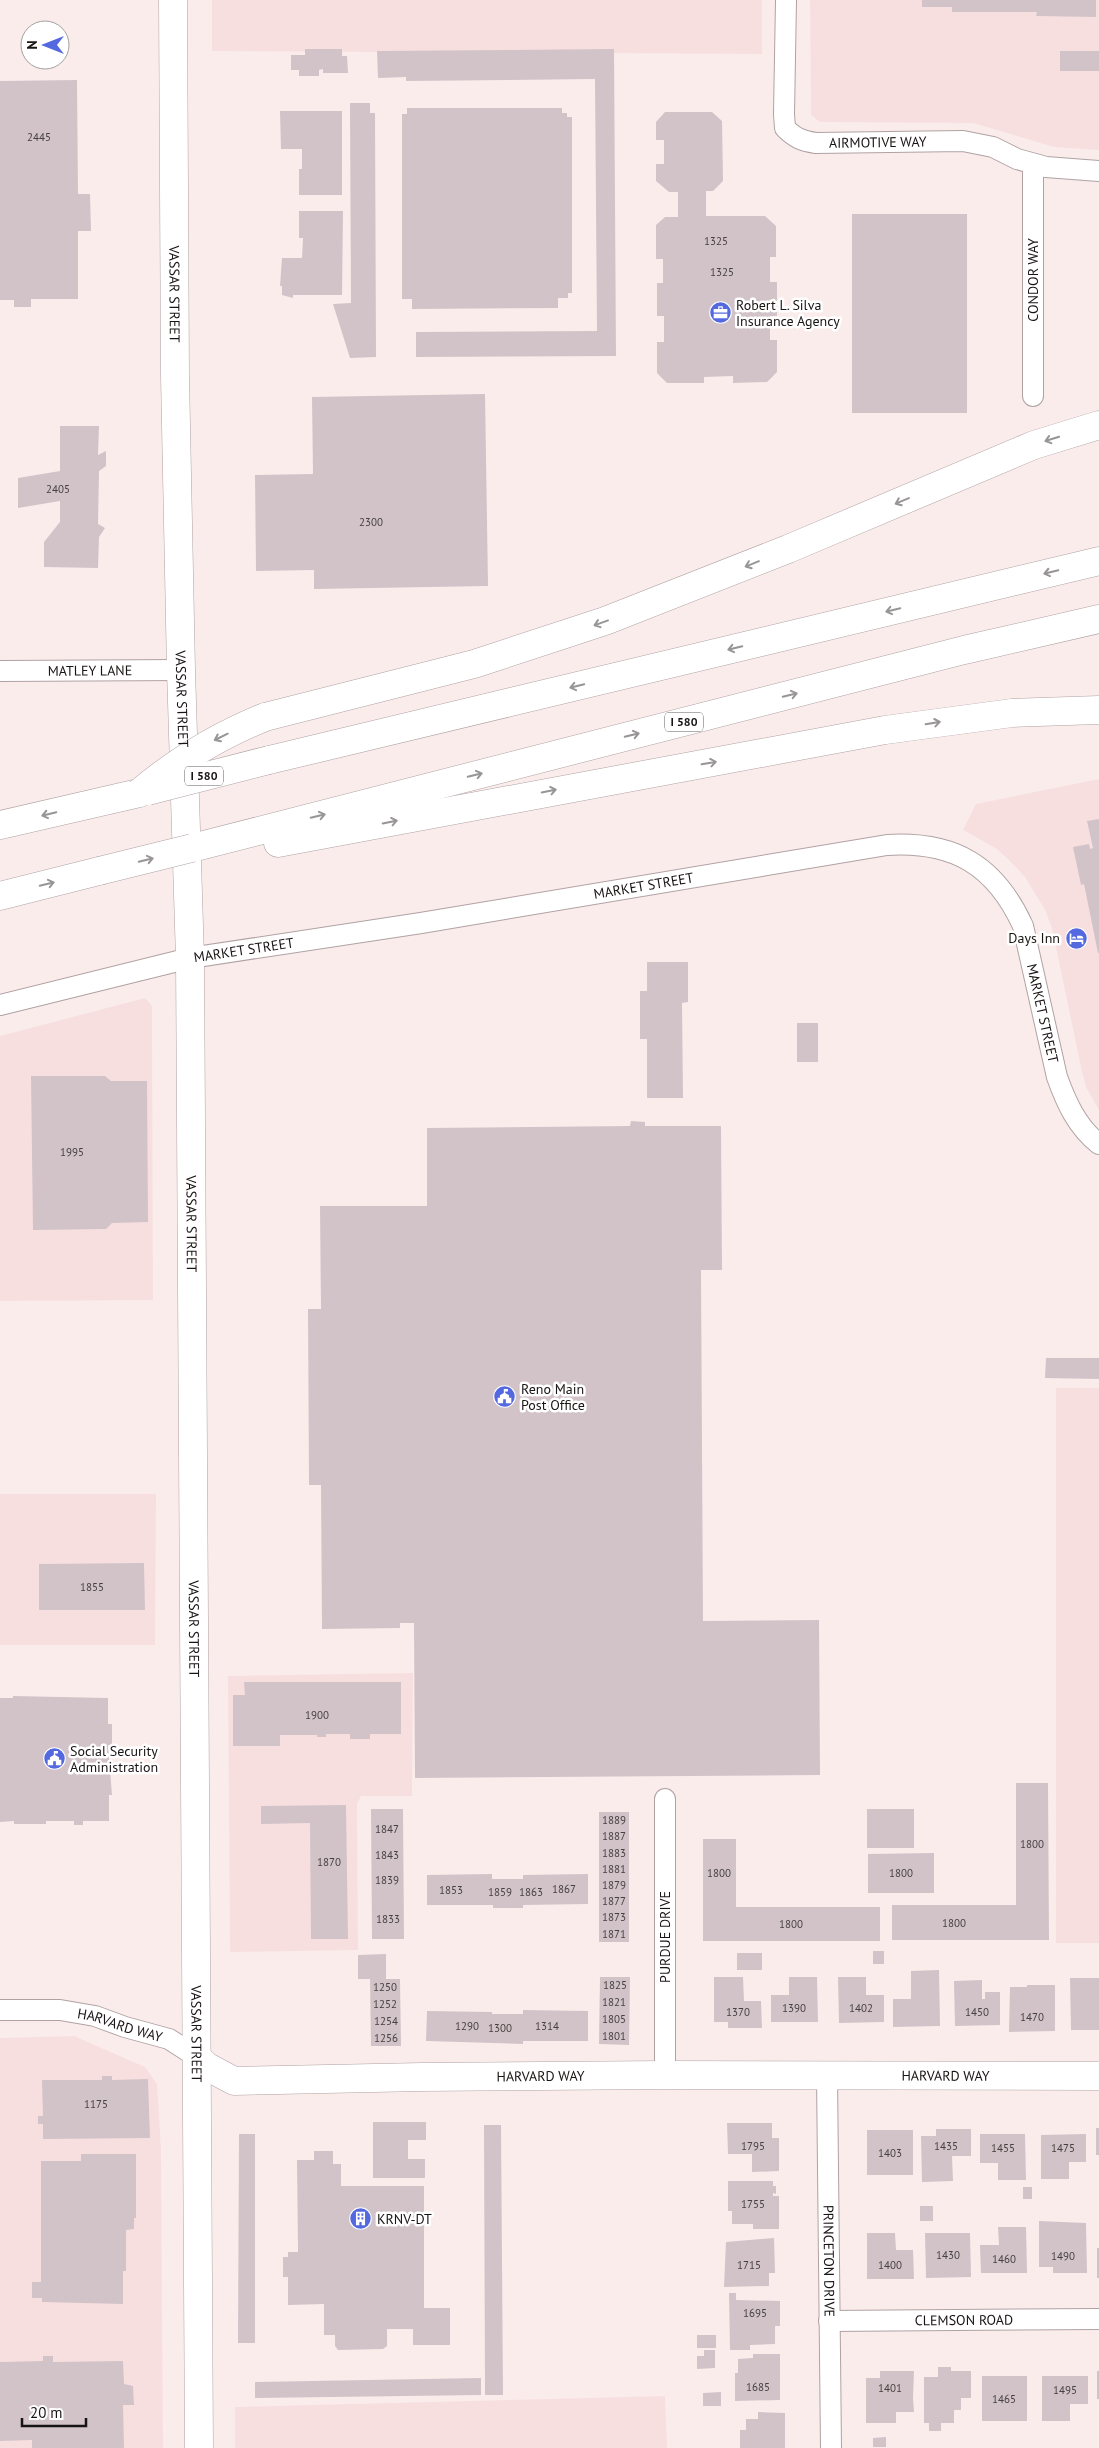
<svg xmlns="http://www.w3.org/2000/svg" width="1099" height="2448" font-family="'PT Sans',sans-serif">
<rect width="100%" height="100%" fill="#fbecec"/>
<g fill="#f7dfe0">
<path d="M212 0H762V54L212 51Z"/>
<path d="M810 0H1099V150L1054 147 973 123 820 122 811 115Z"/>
<path d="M1099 779V1110L1086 1087 1082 1072 1052 928 1045 910 1025 877 1011 862 997 849 963 830 976 804Z"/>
<path d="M145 998 152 1006 153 1300 0 1301V1036Z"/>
<rect x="1056" y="1388" width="43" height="555"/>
<path d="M0 1494H156L155 1645H0Z"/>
<path d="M413 1673 412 1796H361L357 1804 358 1950 230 1952 228 1676Z"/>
<path d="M74 2036 145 2067 157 2084 161 2150 163 2448H0V2038Z"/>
<path d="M665 2396 667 2448H235V2407Z"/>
</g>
<g fill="#d1c3c8">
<path d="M922 0H1096V17L1036 16 1037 12H952V7H922Z"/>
<path d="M305 49H342V56H347L348 73H323V69L319 70V76H299V70H291V55H305Z"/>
<path d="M614 49 616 356 416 357V332L597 331 595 79 406 81V77L378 78 377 51Z"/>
<rect x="1060" y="51" width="39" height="20"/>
<path d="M77 80 78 194H90L91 231H78V299H31V307H14V300H0V81Z"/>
<path d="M350 103H370V113H375L376 357 350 358 333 304 351 303Z"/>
<path d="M407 108H562V113H567V117H572V293H568V298H558V308L412 309V299H402V114H407Z"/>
<path d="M280 111H342V195H299V169H302V149H281Z"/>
<path d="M665 112H712L722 121 723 181 713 191H706V216H765L776 226V257H770V282H777V316H770V340H777V372L767 382 733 383V376L704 377V383H667L657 373V342H664V316H657V283H663V259H656V225L665 217H678V192H669L656 181V164H664V140H656V122Z"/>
<path d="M299 211H343L342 295H293V298L282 295V286H280L282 258H302L303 238H299Z"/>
<rect x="852" y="214" width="115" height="199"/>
<path d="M485 394 488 586 314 589V570L256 571 255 475 313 474 312 397Z"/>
<path d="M60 426H99L98 455 106 451V466L99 471 98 524 105 528 99 537 98 568 44 567V542L60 522V501L18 508V478L60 471Z"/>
<path d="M1099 819V953H1098L1084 884 1081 885 1073 847 1089 844 1090 849 1093 848 1087 821Z"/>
<path d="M647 962H688V1002L682 1003 683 1098H647V1039H640V991H647Z"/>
<rect x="797" y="1023" width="21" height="39"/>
<path d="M31 1076H105L111 1081H147L148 1222 112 1223 106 1229 33 1230Z"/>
<path d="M631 1121 645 1122V1126H721L722 1270H701L703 1621 819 1620 820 1775 415 1778 414 1623H400V1628L322 1629 321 1485H309L308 1309H321L320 1206H427V1128L630 1126Z"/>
<path d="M1046 1358H1099V1379L1045 1378Z"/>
<path d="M144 1563 145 1610H39V1564Z"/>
<path d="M244 1682H401V1734H370V1739H350V1734H326V1737H317V1735H280V1746H233V1695H245Z"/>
<path d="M13 1696 108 1698V1724H112V1745H108L112 1795H109V1821H83V1825H74V1821H46V1824H14V1821L0 1822V1698H13Z"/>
<path d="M1016 1783H1048L1049 1940H892V1905H1016Z"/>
<path d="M346 1805 348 1939H311L310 1823 261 1824V1806Z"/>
<path d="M371 1809H403L404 1939H372Z"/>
<rect x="867" y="1809" width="47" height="39"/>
<rect x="599" y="1812" width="30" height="130"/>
<path d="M703 1839H736V1907H880V1941H703Z"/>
<path d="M934 1853V1893H868V1854Z"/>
<path d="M492 1874V1879H523V1875L588 1874V1904L523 1905V1908H493V1905H427V1875Z"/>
<rect x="873" y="1951" width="11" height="13"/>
<rect x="737" y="1953" width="25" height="17"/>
<path d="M386 1954V1979H400L401 2046H371L370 1979H358V1955Z"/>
<path d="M939 1970 940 2026 893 2027V1999H911V1971Z"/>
<path d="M600 1977H630L629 2045 599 2044Z"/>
<path d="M714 1977H743L744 2001H761L762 2028H728V2022H714Z"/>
<path d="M789 1977H817L818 2022H771V1995H789Z"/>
<path d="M838 1977H866V1995H884V2022L839 2023Z"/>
<path d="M1070 1978H1099V2030H1071Z"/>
<path d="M982 1980V1999H985V1992H1000V2025L955 2026 954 1981Z"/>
<path d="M1027 1985H1055V2031L1009 2032 1010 1987H1027Z"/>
<path d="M523 2010 588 2011V2041H523V2044L426 2041 427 2011 492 2012V2014H523Z"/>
<path d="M102 2076H112V2080L148 2079 150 2138 43 2139V2124H38V2116H43L42 2080H102Z"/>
<path d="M373 2122H426V2140H408V2159H425V2178H373Z"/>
<path d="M727 2123H772V2138H779V2171L752 2172V2154H728Z"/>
<path d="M484 2125H501L503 2395H485Z"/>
<rect x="1096" y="2128" width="3" height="27"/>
<path d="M936 2129H971V2156H952L953 2181 922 2182 921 2136H936Z"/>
<rect x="867" y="2130" width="46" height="45"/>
<path d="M239 2134H255V2343H238Z"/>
<path d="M980 2134H1025L1026 2180H998V2163H980Z"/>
<path d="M1086 2134V2162H1069V2179H1041V2135Z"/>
<path d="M314 2151H333V2164H341V2186H424V2308H450V2345H413V2329H387V2346L383 2349 338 2350 335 2346V2335H324V2304L288 2305V2277H283V2257H288V2252H298L297 2160H314Z"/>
<path d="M81 2154H136V2218H134V2229L126 2230V2271H123V2304L42 2302V2298H32V2282H41V2161H81Z"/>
<path d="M728 2181H773V2186H776V2194L773 2193V2196H779V2229H753V2224H732V2211H728Z"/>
<rect x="1023" y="2187" width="9" height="12"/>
<rect x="920" y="2206" width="13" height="15"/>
<path d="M1039 2221 1086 2223 1087 2273H1053V2267H1039Z"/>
<path d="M998 2227H1026L1027 2273H981L980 2245H999Z"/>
<path d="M867 2233H895L896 2250H913L914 2279H867Z"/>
<path d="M925 2233H970L971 2277 926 2278Z"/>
<path d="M774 2238 775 2273H769V2286L724 2287 726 2242Z"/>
<rect x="1097" y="2248" width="2" height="30"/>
<path d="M729 2293H736V2300L780 2301V2326H775V2344L750 2345V2350H730Z"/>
<rect x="697" y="2335" width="19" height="13"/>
<path d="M704 2350H715V2368L697 2369V2356H704Z"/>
<path d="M753 2354H780V2400L735 2401V2373H738V2359L753 2358Z"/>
<path d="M43 2356H53V2362L123 2361 124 2384 133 2386 134 2405H123L124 2448H32V2440L0 2441V2362L43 2361Z"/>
<path d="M938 2367H951V2371H971V2398H961V2410H954V2423H941V2431H929V2423H924V2377H938Z"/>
<path d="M880 2371H914L913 2398 914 2412H896V2423H866V2378H880Z"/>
<rect x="1097" y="2371" width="2" height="28"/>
<rect x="982" y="2376" width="45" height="45"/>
<path d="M1042 2376H1088V2404H1070V2421H1042Z"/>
<path d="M481 2378V2395L255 2398V2382Z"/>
<path d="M721 2392V2406H703V2393Z"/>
<path d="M758 2412 785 2413V2448H740V2430H746V2419H758Z"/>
<path d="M886 2437V2447H873V2438Z"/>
</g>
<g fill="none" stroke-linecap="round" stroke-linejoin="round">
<defs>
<g id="street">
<path id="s1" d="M786 0 784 114 785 128C795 138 802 141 816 143L963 141 993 147 1017 159 1046 167 1099 171"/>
<path d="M1033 396V164"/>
<path id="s2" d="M0 671 181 670"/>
<path id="s3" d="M0 1005 190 958 421 923 887 845C954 841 995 865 1023 926L1057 1077C1066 1102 1077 1127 1099 1144"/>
<path d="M665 1799V2075"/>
<path id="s4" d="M0 2010H60L95 2016 125 2027 169 2039 197 2057"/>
<path id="s5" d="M827 2075 831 2448"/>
<path id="s6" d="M829 2321 1099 2319"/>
</g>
<g id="secondary">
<path id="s7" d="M173 0 175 376 181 670 190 958 199 2448"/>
<path id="s8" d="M197 2057 206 2066 234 2081 422 2077 665 2075 1099 2076"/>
</g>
<g id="highway">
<path d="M265 717 474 664 605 621 788 549 1034 445 1099 425"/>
<path d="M269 760 1099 561"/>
<path d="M0 825 139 793"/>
<path d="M278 843 885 730 1012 713 1099 710"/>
<path d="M192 848 964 650 1099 619"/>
<path d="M0 896 99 871"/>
</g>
</defs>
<use href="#street" stroke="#b0a2a3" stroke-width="22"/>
<use href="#secondary" stroke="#b0a2a3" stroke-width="29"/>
<use href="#highway" stroke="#b0a2a3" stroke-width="29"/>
<use href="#street" stroke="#fff" stroke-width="20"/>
<use href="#secondary" stroke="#fff" stroke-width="28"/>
<use href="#highway" stroke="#fff" stroke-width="28"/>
<defs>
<g id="highway-bridge">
<path d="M148 791 269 760"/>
<path d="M139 793C178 760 218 736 265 717"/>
<path d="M99 871 192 848"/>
</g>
</defs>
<use href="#highway-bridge" stroke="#b0a2a3" stroke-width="29" stroke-linecap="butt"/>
<use href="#highway-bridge" stroke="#fff" stroke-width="28"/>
</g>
<defs><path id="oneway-shaft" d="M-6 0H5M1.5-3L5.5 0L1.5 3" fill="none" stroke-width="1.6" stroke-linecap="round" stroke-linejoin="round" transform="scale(1.25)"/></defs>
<g stroke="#989595">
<use href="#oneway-shaft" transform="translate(1052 439) rotate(163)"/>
<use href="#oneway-shaft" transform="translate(902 501) rotate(157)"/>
<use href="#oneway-shaft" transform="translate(752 564) rotate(158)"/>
<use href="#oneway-shaft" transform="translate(1051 572) rotate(167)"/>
<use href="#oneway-shaft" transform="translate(893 610) rotate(166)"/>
<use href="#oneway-shaft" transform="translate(601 623) rotate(160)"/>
<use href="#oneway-shaft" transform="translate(735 648) rotate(166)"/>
<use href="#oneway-shaft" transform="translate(577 686) rotate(166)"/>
<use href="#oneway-shaft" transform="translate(790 695) rotate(-14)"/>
<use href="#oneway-shaft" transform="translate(933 723) rotate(-9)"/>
<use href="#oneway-shaft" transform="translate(632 735) rotate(-14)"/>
<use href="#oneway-shaft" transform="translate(221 737) rotate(154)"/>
<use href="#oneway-shaft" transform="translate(709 763) rotate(-10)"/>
<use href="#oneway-shaft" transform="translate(475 775) rotate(-14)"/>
<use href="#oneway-shaft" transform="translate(549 791) rotate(-11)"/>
<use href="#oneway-shaft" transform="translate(49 814) rotate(167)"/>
<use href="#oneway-shaft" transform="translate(318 816) rotate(-14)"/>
<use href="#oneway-shaft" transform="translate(390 822) rotate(-11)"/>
<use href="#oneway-shaft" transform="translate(146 860) rotate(-14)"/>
<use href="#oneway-shaft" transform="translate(47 884) rotate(-14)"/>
</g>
<defs>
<symbol id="office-disc" viewBox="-11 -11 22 22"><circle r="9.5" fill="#5469df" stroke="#fff"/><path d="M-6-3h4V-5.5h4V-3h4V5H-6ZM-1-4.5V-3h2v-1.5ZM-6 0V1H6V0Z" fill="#fff"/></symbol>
<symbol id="hotel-disc" viewBox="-11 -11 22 22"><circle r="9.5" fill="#5469df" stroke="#fff"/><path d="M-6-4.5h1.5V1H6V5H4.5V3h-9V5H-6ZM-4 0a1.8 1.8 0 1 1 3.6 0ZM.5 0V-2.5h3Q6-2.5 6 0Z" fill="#fff"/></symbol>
<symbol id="civic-disc" viewBox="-11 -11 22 22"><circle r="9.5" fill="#5469df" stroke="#fff"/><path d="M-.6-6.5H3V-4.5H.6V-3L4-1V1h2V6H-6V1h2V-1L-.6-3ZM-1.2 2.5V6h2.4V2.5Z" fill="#fff"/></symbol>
<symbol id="building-disc" viewBox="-11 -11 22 22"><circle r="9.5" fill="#5469df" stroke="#fff"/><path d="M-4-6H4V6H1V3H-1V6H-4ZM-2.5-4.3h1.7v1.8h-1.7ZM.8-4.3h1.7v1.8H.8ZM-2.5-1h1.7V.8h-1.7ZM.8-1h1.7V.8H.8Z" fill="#fff"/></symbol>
</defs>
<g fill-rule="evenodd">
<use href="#office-disc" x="708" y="300" width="25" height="25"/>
<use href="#hotel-disc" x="1064" y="926" width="25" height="25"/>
<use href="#civic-disc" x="492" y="1384" width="25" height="25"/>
<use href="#civic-disc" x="42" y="1746" width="25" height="25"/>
<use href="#building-disc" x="348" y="2206" width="25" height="25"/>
</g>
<g text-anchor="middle" stroke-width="5" stroke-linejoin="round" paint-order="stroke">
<g font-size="11" fill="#474041">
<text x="39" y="141">2445</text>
<text x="716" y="245">1325</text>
<text x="722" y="276">1325</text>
<text x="58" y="493">2405</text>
<text x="371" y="526">2300</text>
<text x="72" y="1156">1995</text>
<text x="92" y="1591">1855</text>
<text x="317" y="1719">1900</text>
<text x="614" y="1824">1889</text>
<text x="387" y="1833">1847</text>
<text x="614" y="1840">1887</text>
<text x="1032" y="1848">1800</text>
<text x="614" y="1857">1883</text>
<text x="387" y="1859">1843</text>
<text x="329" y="1866">1870</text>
<text x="614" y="1873">1881</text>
<text x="719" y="1877">1800</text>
<text x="901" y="1877">1800</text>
<text x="387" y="1884">1839</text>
<text x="614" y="1889">1879</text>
<text x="564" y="1893">1867</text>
<text x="451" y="1894">1853</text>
<text x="500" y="1896">1859</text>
<text x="531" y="1896">1863</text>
<text x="614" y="1905">1877</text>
<text x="614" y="1921">1873</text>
<text x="388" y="1923">1833</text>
<text x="954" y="1927">1800</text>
<text x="791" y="1928">1800</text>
<text x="614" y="1938">1871</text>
<text x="615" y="1989">1825</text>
<text x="385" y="1991">1250</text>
<text x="614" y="2006">1821</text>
<text x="385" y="2008">1252</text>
<text x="794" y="2012">1390</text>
<text x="861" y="2012">1402</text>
<text x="738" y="2016">1370</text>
<text x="977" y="2016">1450</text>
<text x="1032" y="2021">1470</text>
<text x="614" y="2023">1805</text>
<text x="386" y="2025">1254</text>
<text x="467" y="2030">1290</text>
<text x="547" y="2030">1314</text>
<text x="500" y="2032">1300</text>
<text x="614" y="2040">1801</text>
<text x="386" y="2042">1256</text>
<text x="96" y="2108">1175</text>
<text x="753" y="2150">1795</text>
<text x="946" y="2150">1435</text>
<text x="1003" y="2152">1455</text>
<text x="1063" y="2152">1475</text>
<text x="890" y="2157">1403</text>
<text x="753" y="2208">1755</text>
<text x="948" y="2259">1430</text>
<text x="1063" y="2260">1490</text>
<text x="1004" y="2263">1460</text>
<text x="749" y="2269">1715</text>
<text x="890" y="2269">1400</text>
<text x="755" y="2317">1695</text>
<text x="758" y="2391">1685</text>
<text x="890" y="2392">1401</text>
<text x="1065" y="2394">1495</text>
<text x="1004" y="2403">1465</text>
</g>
<g fill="#fff" stroke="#5e5a5a" stroke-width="1">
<rect x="665" y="712.5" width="38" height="19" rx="4"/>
<rect x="185" y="766.5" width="38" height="19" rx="4"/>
</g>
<g font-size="12" font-weight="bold" fill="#191414">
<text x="684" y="726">I 580</text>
<text x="204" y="780">I 580</text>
</g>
<g font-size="14" fill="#191414" stroke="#fff">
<text dy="5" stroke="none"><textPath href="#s1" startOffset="225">AIRMOTIVE WAY</textPath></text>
<text transform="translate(1033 280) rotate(-90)" y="5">CONDOR WAY</text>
<text dy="5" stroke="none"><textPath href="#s7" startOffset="294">VASSAR STREET</textPath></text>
<text dy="5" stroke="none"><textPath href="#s2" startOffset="90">MATLEY LANE</textPath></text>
<text dy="5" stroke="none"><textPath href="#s7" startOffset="699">VASSAR STREET</textPath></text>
<text dy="5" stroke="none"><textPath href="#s3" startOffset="655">MARKET STREET</textPath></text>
<text dy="5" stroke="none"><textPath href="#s3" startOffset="250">MARKET STREET</textPath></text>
<text dy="5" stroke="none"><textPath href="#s3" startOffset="1162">MARKET STREET</textPath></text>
<text dy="5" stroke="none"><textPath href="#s7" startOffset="1224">VASSAR STREET</textPath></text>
<text dy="5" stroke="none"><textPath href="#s7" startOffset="1629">VASSAR STREET</textPath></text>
<text transform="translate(665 1937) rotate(-90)" y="5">PURDUE DRIVE</text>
<text dy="5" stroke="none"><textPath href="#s4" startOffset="122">HARVARD WAY</textPath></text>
<text dy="5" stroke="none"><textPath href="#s7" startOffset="2034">VASSAR STREET</textPath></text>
<text dy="5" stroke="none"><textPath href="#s8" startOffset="756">HARVARD WAY</textPath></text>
<text dy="5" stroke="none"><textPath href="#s8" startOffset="351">HARVARD WAY</textPath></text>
<text dy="5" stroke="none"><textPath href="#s5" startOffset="186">PRINCETON DRIVE</textPath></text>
<text dy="5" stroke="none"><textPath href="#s6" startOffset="135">CLEMSON ROAD</textPath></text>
</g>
<g font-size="14" fill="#191414" stroke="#fff" text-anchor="start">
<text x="736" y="310">Robert L. Silva<tspan x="736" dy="16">Insurance Agency</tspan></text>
<text x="1060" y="943" text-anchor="end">Days Inn</text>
<text x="521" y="1394">Reno Main<tspan x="521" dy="16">Post Office</tspan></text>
<text x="70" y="1756">Social Security<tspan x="70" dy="16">Administration</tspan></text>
<text x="377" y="2224">KRNV-DT</text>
</g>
</g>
<g transform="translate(45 45) rotate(270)"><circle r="24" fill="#ffffff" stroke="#a3a1a1"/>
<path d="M0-4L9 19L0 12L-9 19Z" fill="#5469df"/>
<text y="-8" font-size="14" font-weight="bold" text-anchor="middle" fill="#191414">N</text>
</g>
<path d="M22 2418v8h64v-8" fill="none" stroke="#191414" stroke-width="2.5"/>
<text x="30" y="2418" font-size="15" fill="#191414" stroke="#ffffff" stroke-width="4" paint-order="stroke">20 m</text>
</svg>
